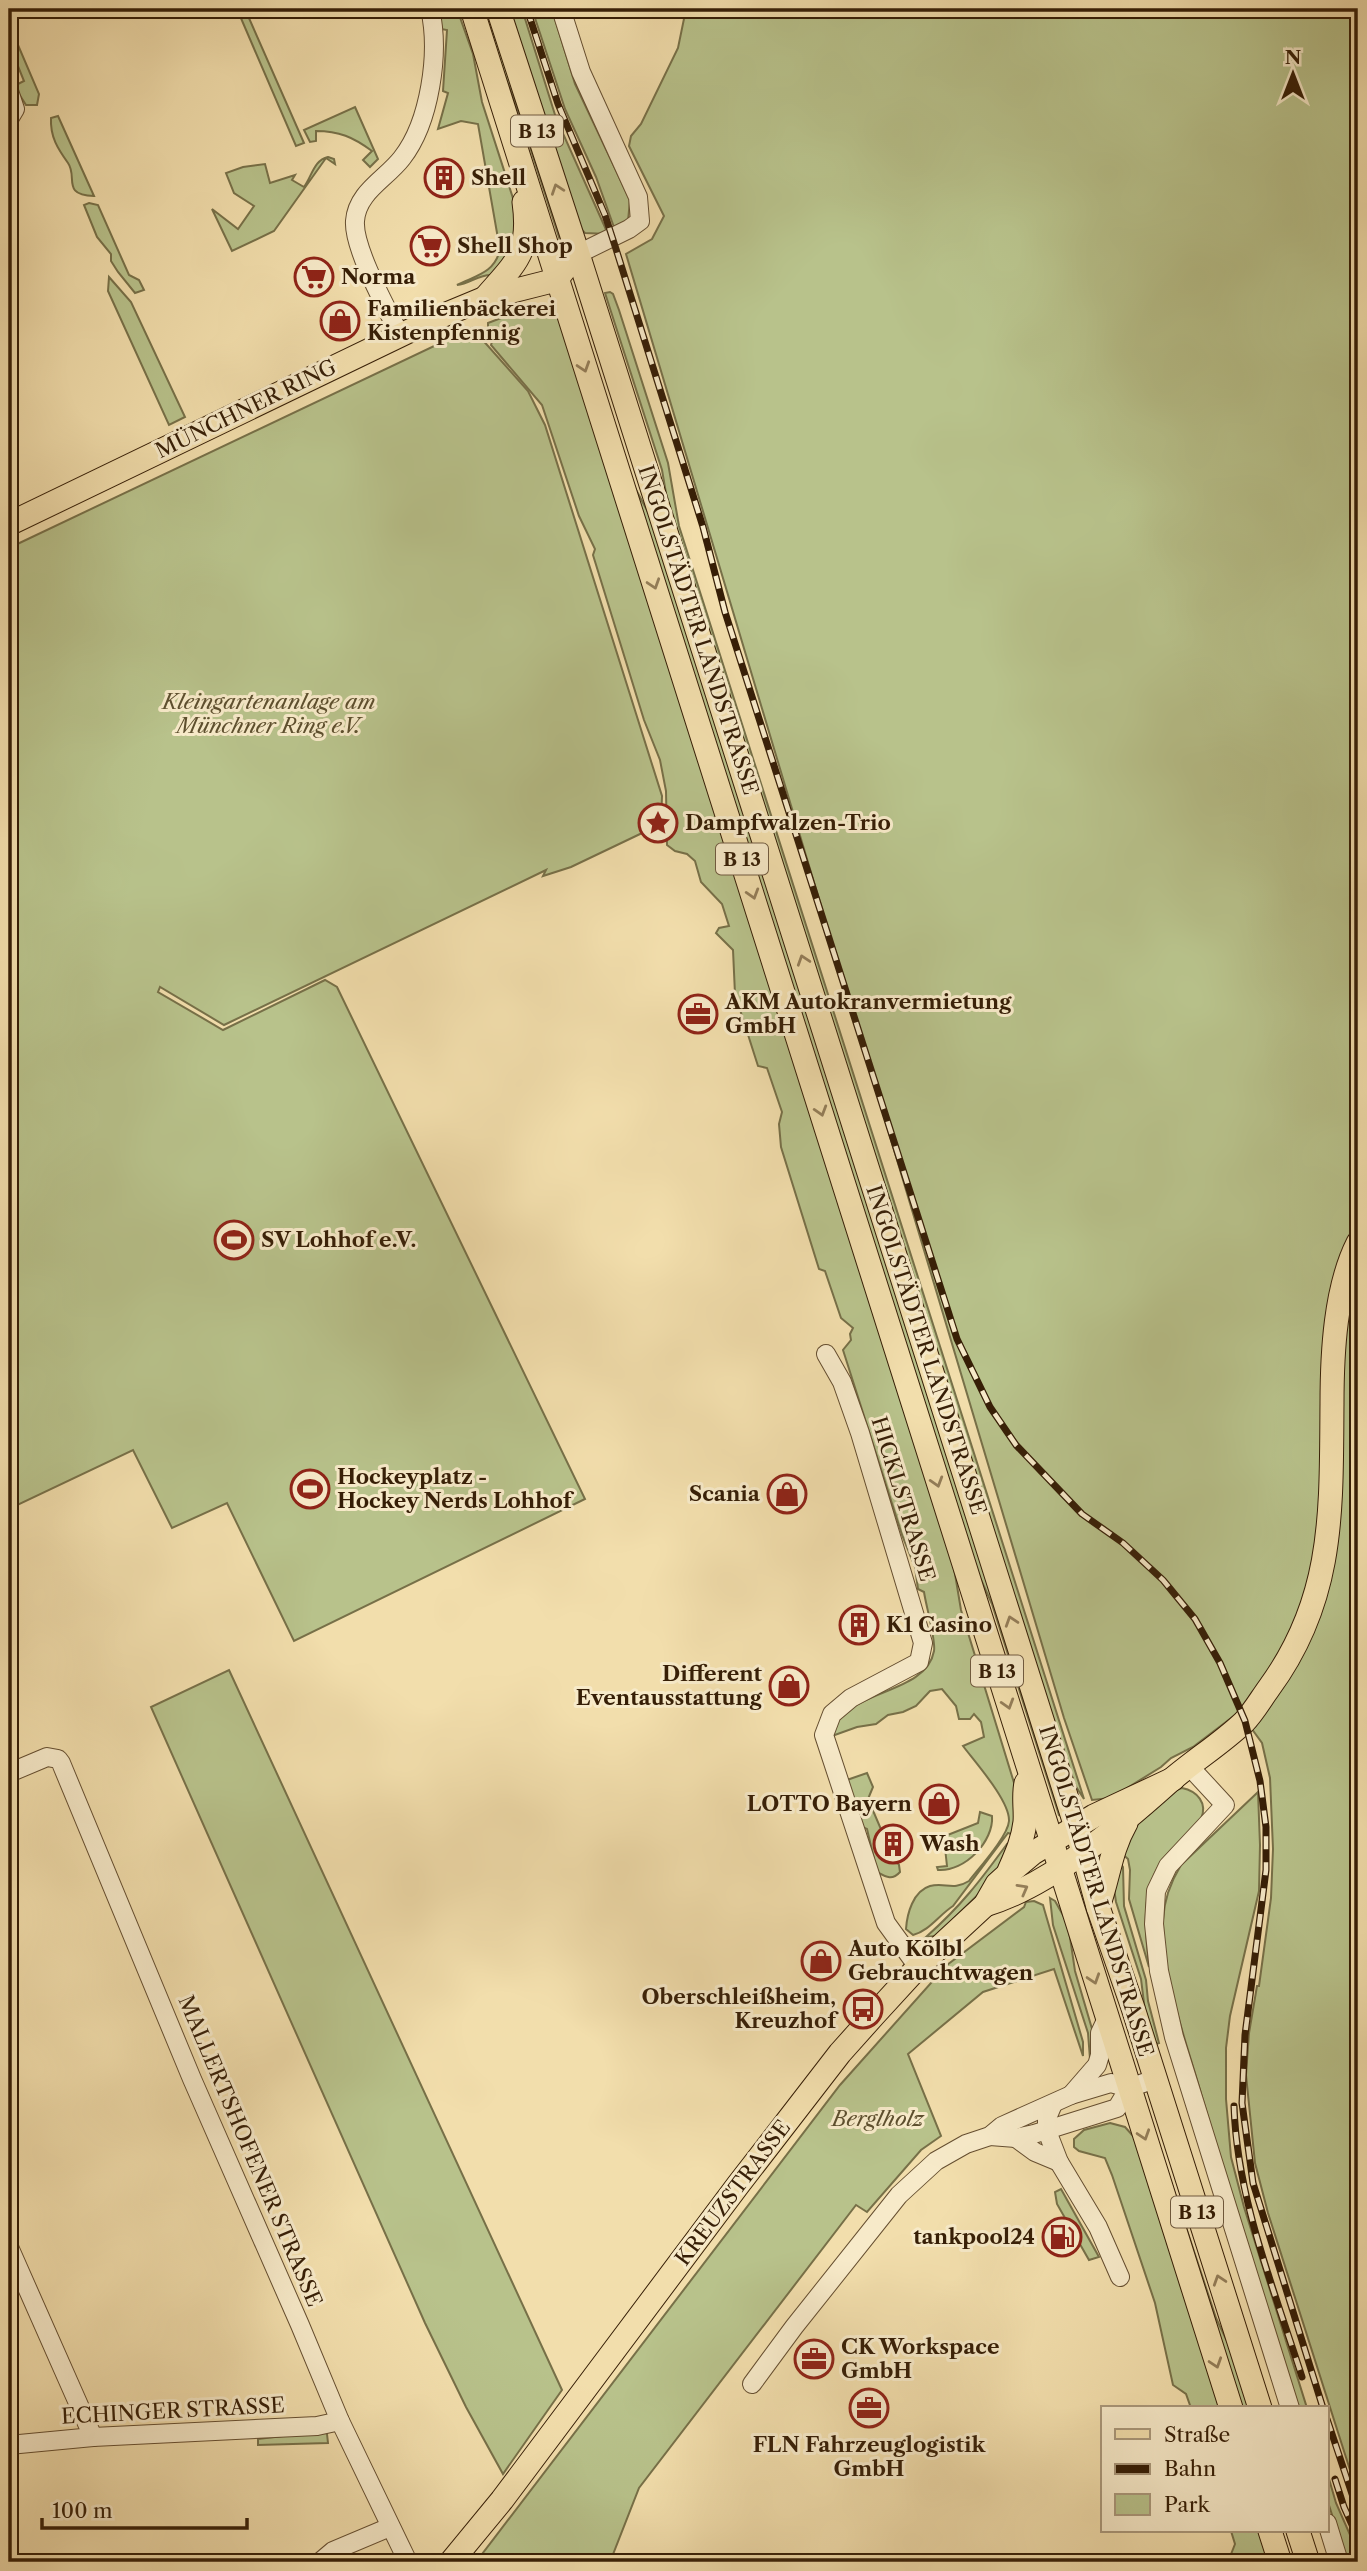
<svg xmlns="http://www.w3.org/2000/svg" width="1367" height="2571" font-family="'Libre Caslon Text',serif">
<rect width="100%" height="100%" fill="#f2deac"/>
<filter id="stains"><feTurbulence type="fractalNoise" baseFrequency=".00286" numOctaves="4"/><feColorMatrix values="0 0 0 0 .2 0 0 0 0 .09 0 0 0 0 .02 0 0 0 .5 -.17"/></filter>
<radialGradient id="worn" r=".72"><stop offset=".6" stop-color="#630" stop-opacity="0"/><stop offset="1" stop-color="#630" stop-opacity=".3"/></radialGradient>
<g fill="#b8c28b" stroke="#777048" stroke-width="2">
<path d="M237 9H245L304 143 296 146Z"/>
<path d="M438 9H457L473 54 482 102 521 223 516 249 492 275C479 274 470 284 457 285 477 275 494 273 500 250L478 124 461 121 438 129 448 93 443 91 447 30 441 29Z"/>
<path d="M480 9H487L560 233 559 237 520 116Z"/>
<path d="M508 9H522L556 118 608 234 585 233 578 226Z"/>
<path d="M532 9H552L575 84 630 200 628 221 615 230 596 177 565 109Z"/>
<path d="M686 9H1358V1224L1344 1257 1321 1522 1313 1573 1294 1630 1243 1709 1193 1747 1171 1758 1161 1767 1111 1798 1092 1800 1064 1718 626 254 652 239 664 216 629 146 631 136 641 124 678 48Z"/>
<path d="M9 24 39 94 37 105H26L14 86 24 81 9 44Z"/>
<path d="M355 107 378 159 370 167 363 160 372 151C353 137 339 131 316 131V141L310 142 304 130Z"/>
<path d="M58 116 94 196C61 195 78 177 68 163 58 149 50 137 51 118Z"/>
<path d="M328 157 334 159 335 164 326 158 274 231 232 251 212 209 238 229 254 206 234 193 226 173 243 167 265 164 270 183 295 175 292 180 304 187C312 176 314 160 328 157Z"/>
<path d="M89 203 98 205 129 275 139 280 144 290 135 293 118 272 111 261V254L97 237 84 205Z"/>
<path d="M109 277 131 302 185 417 169 425 108 291Z"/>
<path d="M610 292 613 294 619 310 668 463 679 526 1084 1799 1073 1782 670 516 662 470 605 293Z"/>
<path d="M535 308 549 311 554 309 560 318 953 1562 961 1610 1019 1799 1017 1836 1008 1833 953 1906C939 1915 929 1931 913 1935L906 1929C907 1914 913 1891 930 1886 945 1882 953 1891 969 1881 979 1868 1008 1836 1009 1821 1010 1801 975 1762 963 1746L984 1737 981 1722 974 1714 970 1719H959L956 1706 942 1689 930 1691 916 1706 903 1712 888 1715 876 1724 857 1727 832 1736C837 1689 926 1697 934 1651 936 1640 926 1606 924 1592L918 1589 915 1567 902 1535 843 1350 851 1340 850 1334 853 1328 841 1318 825 1271 819 1269 781 1147 779 1124 782 1112 767 1068 758 1066 735 994 733 950 716 933 719 928 729 926 722 904 701 882 695 861 687 854 675 851 667 845 666 791 660 760 644 720 593 555 595 549 579 516 542 405 491 345 493 339 488 331V323L525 309Z"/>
<path d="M472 328 528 391 545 425 662 796 661 824 571 867 543 876 546 870 224 1025 160 987 158 992 223 1030 325 980 337 987 585 1499 294 1641 227 1503 172 1528 133 1450 9 1509V548Z"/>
<path d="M633 484 649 514 1061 1816 1059 1815 992 1604 972 1560Z"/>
<path d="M1358 1269V2495L1268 2213 1255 2163 1246 2075 1249 2033 1257 1986H1259L1271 1898 1273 1849 1270 1778 1262 1743 1249 1725 1296 1665 1341 1385 1346 1325Z"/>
<path d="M229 1670 562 2390 503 2474 466 2407 425 2323 151 1707Z"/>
<path d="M867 1773 873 1787 868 1799 892 1855 899 1865 900 1872C892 1881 886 1877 877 1872L867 1829 860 1826 847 1780Z"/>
<path d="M1182 1788C1197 1791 1208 1803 1201 1819 1196 1831 1180 1840 1171 1850 1139 1883 1145 1925 1149 1967L1129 1899 1130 1870 1128 1859 1119 1851C1134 1827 1153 1796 1182 1788Z"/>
<path d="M1258 1792 1260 1845 1259 1891 1230 2016 1226 2048V2099L1231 2157 1244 2207 1307 2408H1298C1265 2305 1233 2201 1202 2097 1186 2040 1162 1979 1163 1920 1164 1899 1170 1883 1181 1865Z"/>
<path d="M980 1812 992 1816C994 1841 965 1872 938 1870L937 1867 947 1866 945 1848 934 1849 935 1840 978 1823Z"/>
<path d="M1011 1843 1000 1873 936 1936 926 1937C961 1906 980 1881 1007 1844Z"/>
<path d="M1119 1861 1123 1867 1124 1906 1146 1980 1148 2001 1159 2043 1153 2045 1146 2019 1141 1979 1116 1902 1113 1882Z"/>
<path d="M1050 1898 1055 1901 1068 1924 1075 1971 1095 2039 1090 2059 1088 2033 1053 1925Z"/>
<path d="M1034 1901 1043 1905 1045 1912 1083 2042V2056L1054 1969 983 1992 908 2054 941 2136 921 2150 867 2212 856 2205 639 2488 610 2562H476L840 2085 947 1965 1024 1907 1026 1902Z"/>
<path d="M1146 2106 1216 2318 1235 2358 1251 2408H1239Z"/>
<path d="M1110 2123 1125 2127 1134 2137 1220 2408H1191L1186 2394 1173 2385 1155 2303 1112 2175 1105 2158 1079 2151 1074 2147V2139L1084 2130Z"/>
<path d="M1061 2189 1099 2257 1089 2260 1057 2204 1055 2192Z"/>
<path d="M323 2431 327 2434 328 2443 258 2445V2439Z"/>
<path d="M1327 2472 1336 2503 1358 2553V2562H1347L1327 2499Z"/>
<path d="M1231 2531H1260L1270 2562H1228L1235 2544Z"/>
</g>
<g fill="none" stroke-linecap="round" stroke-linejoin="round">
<defs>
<g id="minor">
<path d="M561 9 581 72 638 197 640 221 629 229 578 254"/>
<path d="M9 91 15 109 9 119"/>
<path d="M400 335C387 309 353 248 355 221 357 192 386 179 402 158 430 122 440 53 430 9"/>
<path d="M826 1354 842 1382 860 1433 923 1643 919 1662 851 1698 832 1714 824 1735 886 1923 918 1967"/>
<path d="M1189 1766 1225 1805 1168 1866 1156 1891 1154 1924 1159 1971 1174 2037 1290 2408"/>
<path d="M9 1773 47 1757 58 1759 61 1763 192 2079 300 2325 340 2421 408 2562"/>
<path d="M1071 2095 1097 2065 1100 2055V2033L1107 2018"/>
<path d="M1053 2104 1047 2118V2131L1059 2162 1098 2227 1120 2277"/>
<path d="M990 2136 1016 2138 1034 2134 1117 2108 1129 2088"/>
<path d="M1016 2138 1035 2152 1059 2162"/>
<path d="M9 2247 93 2437"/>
<path d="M752 2384 794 2327 899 2195 936 2161 966 2144 990 2136 1002 2126 1071 2095 1111 2083 1129 2088 1155 2079"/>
<path d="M9 2445 93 2437 317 2426 340 2421"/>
<path d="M1327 2523 1339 2562"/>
<path d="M320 2562 333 2551 390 2527"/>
</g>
<g id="major">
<path d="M472 9 1231 2408"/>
<path d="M498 9 578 254 1076 1827 1098 1907 1133 2008 1260 2408"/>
<path d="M485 298C516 262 531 253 524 202"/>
<path d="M9 524 432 320 485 298 556 280 564 270"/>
<path d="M1009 1871C1016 1855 1023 1840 1025 1822 1026 1809 1023 1796 1026 1783"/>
<path d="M985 1905C1049 1886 1120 1826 1169 1782 1193 1761 1221 1744 1244 1722 1253 1713 1261 1699 1269 1688 1335 1598 1331 1510 1332 1404 1332 1354 1335 1288 1358 1243"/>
<path d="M1098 1907C1109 1877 1110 1851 1126 1823"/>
<path d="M1270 2531 1280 2562"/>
<path d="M1298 2531 1308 2562"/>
<path d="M451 2562 502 2500 738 2185 840 2053 874 2015 918 1967 985 1905 997 1884 1008 1874 1033 1853 1094 1816 1173 1779"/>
</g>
</defs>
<use href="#minor" stroke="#654e30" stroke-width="20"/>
<use href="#major" stroke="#361e06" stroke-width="25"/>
<use href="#minor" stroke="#f7eac9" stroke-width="18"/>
<use href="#major" stroke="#f2deac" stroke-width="23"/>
<defs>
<g id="rail">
<path d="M527 9 558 104 605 215 616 249 703 527 725 612 957 1339 990 1407 1016 1445 1082 1514 1123 1543 1163 1580 1195 1619 1220 1663 1245 1721 1260 1781 1266 1827V1870L1245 2035 1242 2103 1253 2183 1323 2408"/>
<path d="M1234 2106C1237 2199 1274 2289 1302 2377"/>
<path d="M1327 2419 1358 2512"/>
<path d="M1335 2479 1344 2507 1358 2538"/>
</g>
</defs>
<use href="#rail" stroke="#361e06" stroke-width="7"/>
<use href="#rail" stroke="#f7eac9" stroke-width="4.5" stroke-dasharray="13" stroke-linecap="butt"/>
</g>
<defs><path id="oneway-chevron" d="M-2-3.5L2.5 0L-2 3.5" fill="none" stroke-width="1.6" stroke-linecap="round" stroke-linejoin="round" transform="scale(1.75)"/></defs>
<g stroke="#947e59">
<use href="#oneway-chevron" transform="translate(557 189) rotate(-109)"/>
<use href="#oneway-chevron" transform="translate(584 367) rotate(72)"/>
<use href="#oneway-chevron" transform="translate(654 584) rotate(72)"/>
<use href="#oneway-chevron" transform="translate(753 894) rotate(73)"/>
<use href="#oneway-chevron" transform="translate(803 960) rotate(-108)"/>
<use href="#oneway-chevron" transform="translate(821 1111) rotate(73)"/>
<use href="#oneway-chevron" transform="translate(937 1482) rotate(73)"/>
<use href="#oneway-chevron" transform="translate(1011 1621) rotate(-108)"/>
<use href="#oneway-chevron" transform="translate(1008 1704) rotate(73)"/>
<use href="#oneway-chevron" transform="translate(1023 1889) rotate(-29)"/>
<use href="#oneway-chevron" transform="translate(1094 1979) rotate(72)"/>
<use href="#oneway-chevron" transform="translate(1144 2135) rotate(72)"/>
<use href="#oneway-chevron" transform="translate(1219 2280) rotate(-108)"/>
<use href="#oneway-chevron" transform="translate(1216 2363) rotate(72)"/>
</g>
<defs>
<symbol id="building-ring" viewBox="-11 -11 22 22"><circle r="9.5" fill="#f7eac9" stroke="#8f2418" stroke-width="1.5"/><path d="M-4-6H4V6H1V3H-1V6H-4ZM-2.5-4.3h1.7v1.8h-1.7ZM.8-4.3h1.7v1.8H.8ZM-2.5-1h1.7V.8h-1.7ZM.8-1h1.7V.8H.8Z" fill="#8f2418"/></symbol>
<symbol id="supermarket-ring" viewBox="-11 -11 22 22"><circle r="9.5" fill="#f7eac9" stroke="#8f2418" stroke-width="1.5"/><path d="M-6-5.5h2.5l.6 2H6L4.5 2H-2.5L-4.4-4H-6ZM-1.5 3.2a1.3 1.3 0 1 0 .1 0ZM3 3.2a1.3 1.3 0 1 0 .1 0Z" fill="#8f2418"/></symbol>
<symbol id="shop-ring" viewBox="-11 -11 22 22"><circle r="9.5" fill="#f7eac9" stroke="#8f2418" stroke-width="1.5"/><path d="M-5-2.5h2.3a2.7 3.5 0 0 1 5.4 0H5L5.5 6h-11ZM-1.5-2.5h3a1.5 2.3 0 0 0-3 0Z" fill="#8f2418"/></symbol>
<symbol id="sight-ring" viewBox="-11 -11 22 22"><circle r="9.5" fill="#f7eac9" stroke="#8f2418" stroke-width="1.5"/><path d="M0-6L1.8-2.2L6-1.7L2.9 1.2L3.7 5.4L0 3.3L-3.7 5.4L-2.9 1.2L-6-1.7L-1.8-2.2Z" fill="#8f2418"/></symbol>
<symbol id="office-ring" viewBox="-11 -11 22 22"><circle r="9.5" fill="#f7eac9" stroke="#8f2418" stroke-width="1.5"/><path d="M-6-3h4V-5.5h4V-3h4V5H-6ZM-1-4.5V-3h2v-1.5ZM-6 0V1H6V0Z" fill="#8f2418"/></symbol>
<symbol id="stadium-ring" viewBox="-11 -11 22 22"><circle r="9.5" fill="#f7eac9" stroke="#8f2418" stroke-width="1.5"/><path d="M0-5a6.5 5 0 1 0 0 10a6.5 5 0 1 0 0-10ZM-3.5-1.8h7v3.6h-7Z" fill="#8f2418"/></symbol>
<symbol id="bus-ring" viewBox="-11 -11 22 22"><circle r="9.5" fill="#f7eac9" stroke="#8f2418" stroke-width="1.5"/><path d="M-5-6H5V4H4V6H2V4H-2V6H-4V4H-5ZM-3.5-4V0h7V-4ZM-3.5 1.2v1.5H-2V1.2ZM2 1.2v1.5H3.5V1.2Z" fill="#8f2418"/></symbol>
<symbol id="fuel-ring" viewBox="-11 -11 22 22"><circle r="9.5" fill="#f7eac9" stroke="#8f2418" stroke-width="1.5"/><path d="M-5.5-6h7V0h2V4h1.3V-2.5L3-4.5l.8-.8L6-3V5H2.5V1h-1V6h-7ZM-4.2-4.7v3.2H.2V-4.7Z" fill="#8f2418"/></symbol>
</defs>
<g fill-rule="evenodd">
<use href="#building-ring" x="422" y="156" width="44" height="44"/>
<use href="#supermarket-ring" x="408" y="224" width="44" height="44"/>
<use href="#supermarket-ring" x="292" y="255" width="44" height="44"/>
<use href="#shop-ring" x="318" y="299" width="44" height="44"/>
<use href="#sight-ring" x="636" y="801" width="44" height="44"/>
<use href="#office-ring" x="676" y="992" width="44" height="44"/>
<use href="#stadium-ring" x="212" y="1218" width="44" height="44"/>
<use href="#stadium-ring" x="288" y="1467" width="44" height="44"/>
<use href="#shop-ring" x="765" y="1472" width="44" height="44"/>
<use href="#building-ring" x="837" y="1603" width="44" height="44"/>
<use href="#shop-ring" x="767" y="1664" width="44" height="44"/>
<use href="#shop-ring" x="917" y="1782" width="44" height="44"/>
<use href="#building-ring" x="871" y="1822" width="44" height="44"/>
<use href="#shop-ring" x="799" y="1939" width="44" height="44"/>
<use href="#bus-ring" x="841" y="1987" width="44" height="44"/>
<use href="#fuel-ring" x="1040" y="2215" width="44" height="44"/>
<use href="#office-ring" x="792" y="2337" width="44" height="44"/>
<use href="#office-ring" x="847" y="2386" width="44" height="44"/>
</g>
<g text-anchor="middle" stroke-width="6" stroke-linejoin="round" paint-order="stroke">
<g fill="#f7eac9" stroke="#705b40" stroke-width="2">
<rect x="511" y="115.5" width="52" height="31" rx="5"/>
<rect x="716" y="843.5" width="52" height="31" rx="5"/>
<rect x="971" y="1655.5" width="52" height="31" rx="5"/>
<rect x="1171" y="2196.5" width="52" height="31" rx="5"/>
</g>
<g font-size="19" font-weight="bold" fill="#361e06">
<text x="537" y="138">B 13</text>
<text x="742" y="866">B 13</text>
<text x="997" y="1678">B 13</text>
<text x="1197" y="2219">B 13</text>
</g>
<g font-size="21" font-weight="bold" fill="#361e06" stroke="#f7eac9" text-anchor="start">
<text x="471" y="185">Shell</text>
<text x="457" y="253">Shell Shop</text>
<text x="341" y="284">Norma</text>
<text x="367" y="316">Familienbäckerei<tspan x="367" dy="24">Kistenpfennig</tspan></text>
<text x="685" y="830">Dampfwalzen-Trio</text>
<text x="725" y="1009">AKM Autokranvermietung<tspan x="725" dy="24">GmbH</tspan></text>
<text x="261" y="1247">SV Lohhof e.V.</text>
<text x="337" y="1484">Hockeyplatz -<tspan x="337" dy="24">Hockey Nerds Lohhof</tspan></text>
<text x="760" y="1501" text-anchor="end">Scania</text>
<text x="886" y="1632">K1 Casino</text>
<text x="762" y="1681" text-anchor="end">Different<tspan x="762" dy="24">Eventausstattung</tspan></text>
<text x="912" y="1811" text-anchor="end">LOTTO Bayern</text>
<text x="920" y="1851">Wash</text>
<text x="848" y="1956">Auto Kölbl<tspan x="848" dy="24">Gebrauchtwagen</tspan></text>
<text x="836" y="2004" text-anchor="end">Oberschleißheim,<tspan x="836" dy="24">Kreuzhof</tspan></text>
<text x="1035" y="2244" text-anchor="end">tankpool24</text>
<text x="841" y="2354">CK Workspace<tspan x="841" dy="24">GmbH</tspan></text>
<text x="869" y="2452" text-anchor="middle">FLN Fahrzeuglogistik<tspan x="869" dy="24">GmbH</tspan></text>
</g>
<g font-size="21" fill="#361e06" stroke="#f7eac9">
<text transform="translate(246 409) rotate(-26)" y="7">MÜNCHNER RING</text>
<text transform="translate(698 630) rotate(72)" y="7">INGOLSTÄDTER LANDSTRASSE</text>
<text transform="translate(926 1350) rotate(72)" y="7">INGOLSTÄDTER LANDSTRASSE</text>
<text transform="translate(903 1499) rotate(73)" y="7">HICKLSTRASSE</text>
<text transform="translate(1096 1891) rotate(73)" y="7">INGOLSTÄDTER LANDSTRASSE</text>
<text transform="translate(250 2151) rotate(67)" y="7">MALLERTSHOFENER STRASSE</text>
<text transform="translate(733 2193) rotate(-53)" y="7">KREUZSTRASSE</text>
<text transform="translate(173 2411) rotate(-3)" y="7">ECHINGER STRASSE</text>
</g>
<g font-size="21" font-style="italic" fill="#5d4f2e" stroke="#f7eac9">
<text x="269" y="709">Kleingartenanlage am<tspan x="269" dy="24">Münchner Ring e.V.</tspan></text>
<text x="878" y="2126">Berglholz</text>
</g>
</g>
<rect width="1367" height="2571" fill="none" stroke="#f2deac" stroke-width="35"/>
<rect x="10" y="10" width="1346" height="2550" fill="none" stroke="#361e06" stroke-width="3.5"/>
<rect x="18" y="18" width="1332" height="2536" fill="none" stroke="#361e06" stroke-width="2"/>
<rect x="1101" y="2406" width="228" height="126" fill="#f7eac9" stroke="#aa987b" stroke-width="2"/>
<rect x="1115" y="2429" width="35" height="10" fill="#f2deac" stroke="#aa987b" stroke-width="2"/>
<text x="1164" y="2442" font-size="21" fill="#361e06">Straße</text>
<rect x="1115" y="2464" width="35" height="10" fill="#361e06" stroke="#aa987b" stroke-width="2"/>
<text x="1164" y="2476" font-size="21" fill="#361e06">Bahn</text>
<rect x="1115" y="2494" width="35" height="21" fill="#b8c28b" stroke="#aa987b" stroke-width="2"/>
<text x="1164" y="2512" font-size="21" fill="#361e06">Park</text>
<g transform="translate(1293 74)" stroke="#f7eac9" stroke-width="5" paint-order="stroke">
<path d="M0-5L12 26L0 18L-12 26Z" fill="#361e06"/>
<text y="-10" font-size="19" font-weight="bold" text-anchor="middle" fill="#361e06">N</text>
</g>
<path d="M42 2518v10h205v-10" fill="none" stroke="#361e06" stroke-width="3.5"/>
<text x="52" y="2518" font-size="21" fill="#361e06" stroke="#f7eac9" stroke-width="5" paint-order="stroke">100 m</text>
<rect width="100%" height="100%" filter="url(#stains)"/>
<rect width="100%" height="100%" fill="url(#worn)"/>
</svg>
